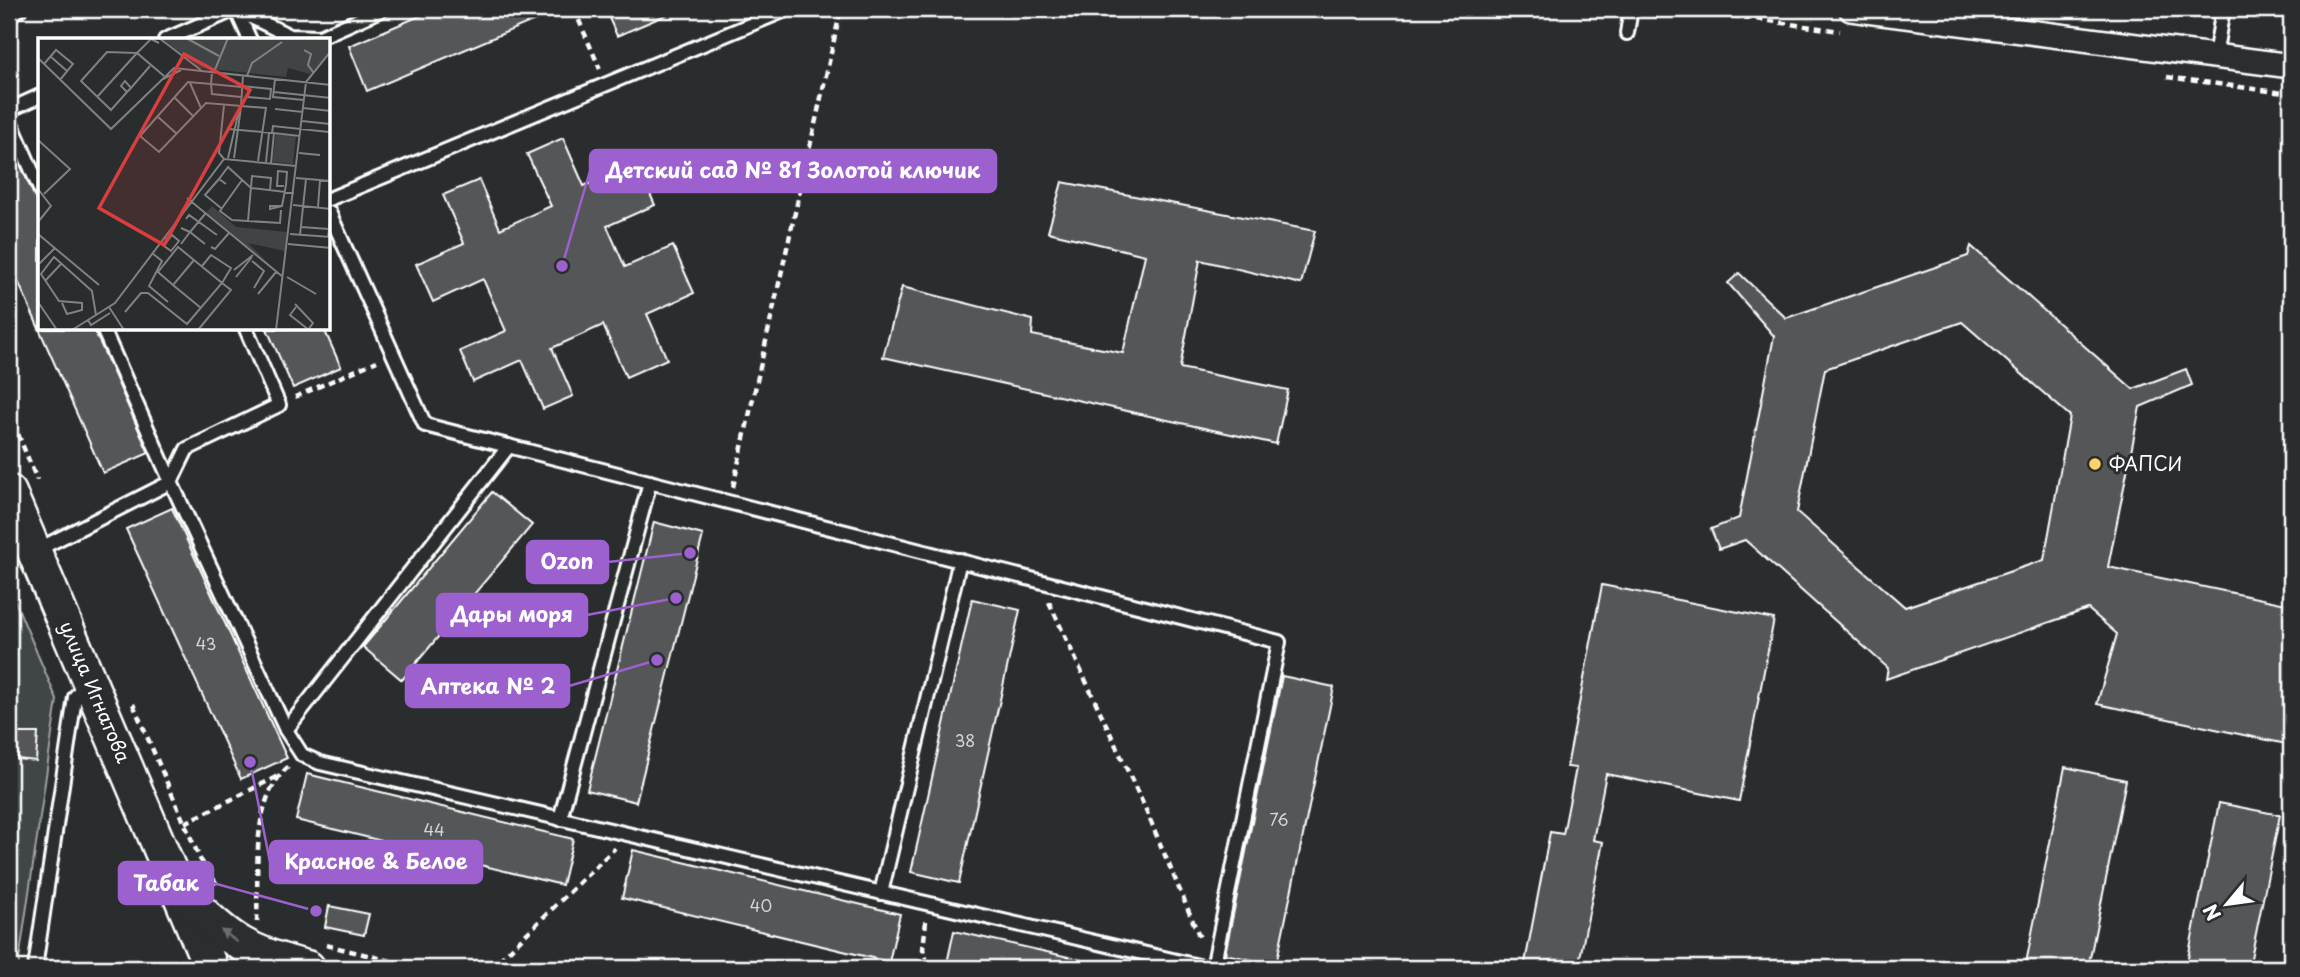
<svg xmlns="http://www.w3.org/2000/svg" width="2300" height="977" font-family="'Playpen Sans',sans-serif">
<rect width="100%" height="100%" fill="#2a2d2e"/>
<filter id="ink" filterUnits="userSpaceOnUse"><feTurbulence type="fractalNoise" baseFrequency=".0143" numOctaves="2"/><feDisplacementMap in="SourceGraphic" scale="14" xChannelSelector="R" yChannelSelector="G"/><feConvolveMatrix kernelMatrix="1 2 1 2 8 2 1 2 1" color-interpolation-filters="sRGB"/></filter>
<g filter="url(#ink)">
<path fill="#414445" stroke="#a0a2a2" stroke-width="2" d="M9 587 57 700 18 968H9Z"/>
<g fill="#555758" stroke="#fff" stroke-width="2" fill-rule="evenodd">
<path d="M436 9H561L367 91 349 46Z"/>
<path d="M605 9H680L617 36Z"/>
<path d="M563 138 584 186 636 163 655 205 607 226 625 267 673 246 694 293 647 314 667 359 626 377 603 325 552 348 573 396 543 409 522 360 473 382 460 351 506 331 483 279 433 302 416 264 464 243 443 195 479 180 500 229 551 206 527 154Z"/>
<path d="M9 139 40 209V329H94L149 453 103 473 9 261Z"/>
<path d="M1062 182 1315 231 1301 284 1200 260 1180 368 1288 390 1276 444 883 357 902 287 1033 320 1032 335 1123 353 1145 255 1048 232Z"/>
<path d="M1971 246 2133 389 2186 369 2192 385 2140 407 2108 567 2291 605V745L2097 704 2117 634 2088 609 1886 679 1888 668 1745 540 1719 549 1711 529 1739 518 1774 336 1728 283 1739 273 1786 318 1968 256ZM1962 322 2070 416 2044 560 1905 607 1797 512 1825 369Z"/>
<path d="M267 329H324L341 367 293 388Z"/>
<path d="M492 492 532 525 402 680 363 647Z"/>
<path d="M172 508 287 758 241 779 126 529Z"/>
<path d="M654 522 703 535 636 802 587 790Z"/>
<path d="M1602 585 1774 619 1739 801 1606 774 1593 840 1603 842 1578 968H1524L1550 832 1563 834 1576 768 1567 767Z"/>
<path d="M972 599 1020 610 959 883 911 872Z"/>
<path d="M1282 676 1334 687 1276 965 1225 954Z"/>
<path d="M18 733H38L36 761 17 759Z"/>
<path d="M2065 767 2126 780 2088 968H2025Z"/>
<path d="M307 774 573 839 562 885 296 820Z"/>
<path d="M2219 803 2280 815 2249 968H2186Z"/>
<path d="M633 850 900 914 889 962 622 898Z"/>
<path d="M329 906 369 914 364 935 325 927Z"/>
<path d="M954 931 1082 960V968H946Z"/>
</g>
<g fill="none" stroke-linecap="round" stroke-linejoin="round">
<defs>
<g id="service">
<path d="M235 9 290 36 320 37 383 9"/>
<path d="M9 14 20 9"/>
<path d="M1627 33 1631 9"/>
<path d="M165 40 236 9 250 40"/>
<path d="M2215 56 2223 9"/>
<path d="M9 110 40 96"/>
<path d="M9 118 40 189"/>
<path d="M329 199 788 9"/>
<path d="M329 212 425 425 1279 642 1213 968"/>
<path d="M103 329 171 482"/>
<path d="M171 482 187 449 279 405 246 329"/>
<path d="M35 551 171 482 286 730 302 755 320 763 1207 968"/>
<path d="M286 730 509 446"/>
<path d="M560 819 650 482"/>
<path d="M881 893 960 560"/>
<path d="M35 968 75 697 87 682"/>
</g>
<path id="minor" d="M1851 9 2291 66"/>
<g id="secondary">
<path d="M9 492 211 968"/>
<path d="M187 898C230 942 249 953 308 968"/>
</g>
</defs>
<use href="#service" stroke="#fff" stroke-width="18"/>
<use href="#minor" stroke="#fff" stroke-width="28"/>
<use href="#secondary" stroke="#fff" stroke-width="38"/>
<g stroke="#fff" stroke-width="4.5" stroke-dasharray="7 5" stroke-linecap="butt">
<path d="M574 9 600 69"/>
<path d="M1685 9 1840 31"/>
<path d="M2167 77 2291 94"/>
<path d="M295 397 377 361"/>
<path d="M9 412 37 480"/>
<path d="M733 487 841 9"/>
<path d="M1049 602 1145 808 1200 938"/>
<path d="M133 704 200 859 218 886"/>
<path d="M185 823 278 776"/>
<path d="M926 921 923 949 929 968"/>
<path d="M257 922C259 874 249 802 288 767"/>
<path d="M326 945 420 968"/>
<path d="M491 968 615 848"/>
</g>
<use href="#service" stroke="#2a2d2e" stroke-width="12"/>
<use href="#minor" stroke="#2a2d2e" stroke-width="23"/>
<use href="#secondary" stroke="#2a2d2e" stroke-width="33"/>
</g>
<defs><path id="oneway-solid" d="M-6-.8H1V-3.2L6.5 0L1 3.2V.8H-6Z" transform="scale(1.75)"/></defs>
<use fill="#6a6c6d" href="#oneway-solid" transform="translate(229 936) rotate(-143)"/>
</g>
<circle fill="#ffd166" stroke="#2a2d2e" stroke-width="2.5" cx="2095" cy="464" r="7"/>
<g text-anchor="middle" stroke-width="6" stroke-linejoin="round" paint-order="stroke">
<g font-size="16" fill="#d4d5d5">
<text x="206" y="650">43</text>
<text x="965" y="747">38</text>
<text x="1279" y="826">76</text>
<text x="434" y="836">44</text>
<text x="761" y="912">40</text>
</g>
<g font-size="19" fill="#fff" stroke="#2a2d2e" text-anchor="start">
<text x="2109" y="471">ФАПСИ</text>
</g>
<g font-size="19" fill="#fff" stroke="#2a2d2e">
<text transform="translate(95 692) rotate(67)" y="7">улица Игнатова</text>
</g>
</g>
<g transform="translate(38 38)">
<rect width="292" height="292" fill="#2a2d2e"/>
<path d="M123 0H288L292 6 290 16 272 36 250 30 248 39 163 30ZM238 96 258 98 255 126 234 124ZM174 168 198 189 249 194 247 213 210 205 229 224 168 175Z" fill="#414445"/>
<path fill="none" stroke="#7f8182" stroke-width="2" d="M121 0 163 32M148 0 181 18M266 12 273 16 270 27 275 34M12 18 29 33M0 20 73 91 136 30 293 47M6 26 18 12 35 26 22 42M174 34 173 46 150 44 102 98 121 114 168 65 203 68 205 37M176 34 190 0M209 38 214 25 244 4M237 41 235 59 266 62M123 42 143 32M268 44 293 13M152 45 163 70M204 48 233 51 232 61 210 59 211 48M93 50 89 54 83 48 87 43 93 50 112 28M89 54 73 72 43 43 69 14 99 15 113 1 121 5M236 54 293 60M59 59 99 15 126 38M136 59 155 78M203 59 174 56 173 46 204 49M203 68 228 70 220 123M265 70 293 73M237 71 265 74M119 78 139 96M264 83 292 86M191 91 236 95M234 95 235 88 291 94M0 102 32 131 6 156M261 115 282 117M190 120 202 68M196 120 203 69M186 121 181 115 186 67M228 124 231 95M233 125 236 95 262 98M258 140 293 143M181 141 167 157 183 170M204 142 182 173 194 182 242 185 243 172M188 146 181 141 190 129 213 150 256 155M0 151 13 168 0 184M149 160 245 239M255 167 293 171M244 168 232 171V168H244L248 147 249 134 240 133 239 148H246M280 169 282 142M167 176 152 194 167 206M148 181 151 177 179 197M210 183 214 138 233 140 232 152M263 189 291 191M143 190 152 194 143 206M0 196 61 247M252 196 293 199M262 197 268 141M126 199 130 202 126 208 133 213 141 203 134 197 130 202M290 199 293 174M250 206 293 210M173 209 177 211 191 195M114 215 124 223 111 248 130 264M156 222 135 247 163 270M214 223 226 233 216 250M1 226 17 210M196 232 215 217M198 239 214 219M249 239 278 256M7 243 23 226M220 256 238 234M0 264 19 292M24 265 29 276 44 272V265L21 263 3 236 16 219 54 253 58 277M257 266 275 285 270 292M71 269 86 292M258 269 252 277 271 292M87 274 103 255H110L149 286 184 245 140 209 120 234 135 247M50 282 53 287 72 275M34 292 77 265 186 121 258 128M160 292 193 252 184 245 193 230 173 217 164 228M238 292 268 44"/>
<path fill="#da3e3e" fill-opacity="0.15" stroke="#da3e3e" stroke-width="3.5" d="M146 16 212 52 126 207 61 170Z"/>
<rect width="292" height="292" fill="none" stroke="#fff" stroke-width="3.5"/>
</g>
<path fill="none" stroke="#9c61cf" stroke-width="2.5" d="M562 266L590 171M690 553L608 562M676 598L587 615M657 660L569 686M250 762L270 862M316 911L213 883"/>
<g fill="#9c61cf" stroke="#2a2d2e" stroke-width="2.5">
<circle cx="562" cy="266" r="7"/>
<circle cx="690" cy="553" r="7"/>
<circle cx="676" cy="598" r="7"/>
<circle cx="657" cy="660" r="7"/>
<circle cx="250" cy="762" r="7"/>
<circle cx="316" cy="911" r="7"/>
</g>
<g fill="#9c61cf" stroke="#9c61cf" stroke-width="2.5">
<rect x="590" y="150" width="406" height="42" rx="7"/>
<rect x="527" y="541" width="81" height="42" rx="7"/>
<rect x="437" y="594" width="150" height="42" rx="7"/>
<rect x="406" y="665" width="163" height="42" rx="7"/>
<rect x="270" y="841" width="212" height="42" rx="7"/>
<rect x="119" y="862" width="94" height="42" rx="7"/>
</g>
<g font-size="21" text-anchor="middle" font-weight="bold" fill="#fff">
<text x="793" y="178">Детский сад № 81 Золотой ключик</text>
<text x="567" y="569">Ozon</text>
<text x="512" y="622">Дары моря</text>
<text x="488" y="694">Аптека № 2</text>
<text x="376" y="869">Красное &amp; Белое</text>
<text x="166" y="891">Табак</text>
</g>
<rect width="2300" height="977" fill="none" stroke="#2a2d2e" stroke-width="35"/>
<rect x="18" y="18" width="2265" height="942" fill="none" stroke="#fff" stroke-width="2.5" filter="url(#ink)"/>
<g transform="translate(2227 904) rotate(241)" stroke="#2a2d2e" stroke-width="5" paint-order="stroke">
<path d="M0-5L12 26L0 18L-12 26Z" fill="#ffffff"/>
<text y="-10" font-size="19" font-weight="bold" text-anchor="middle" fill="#ffffff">N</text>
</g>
</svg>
